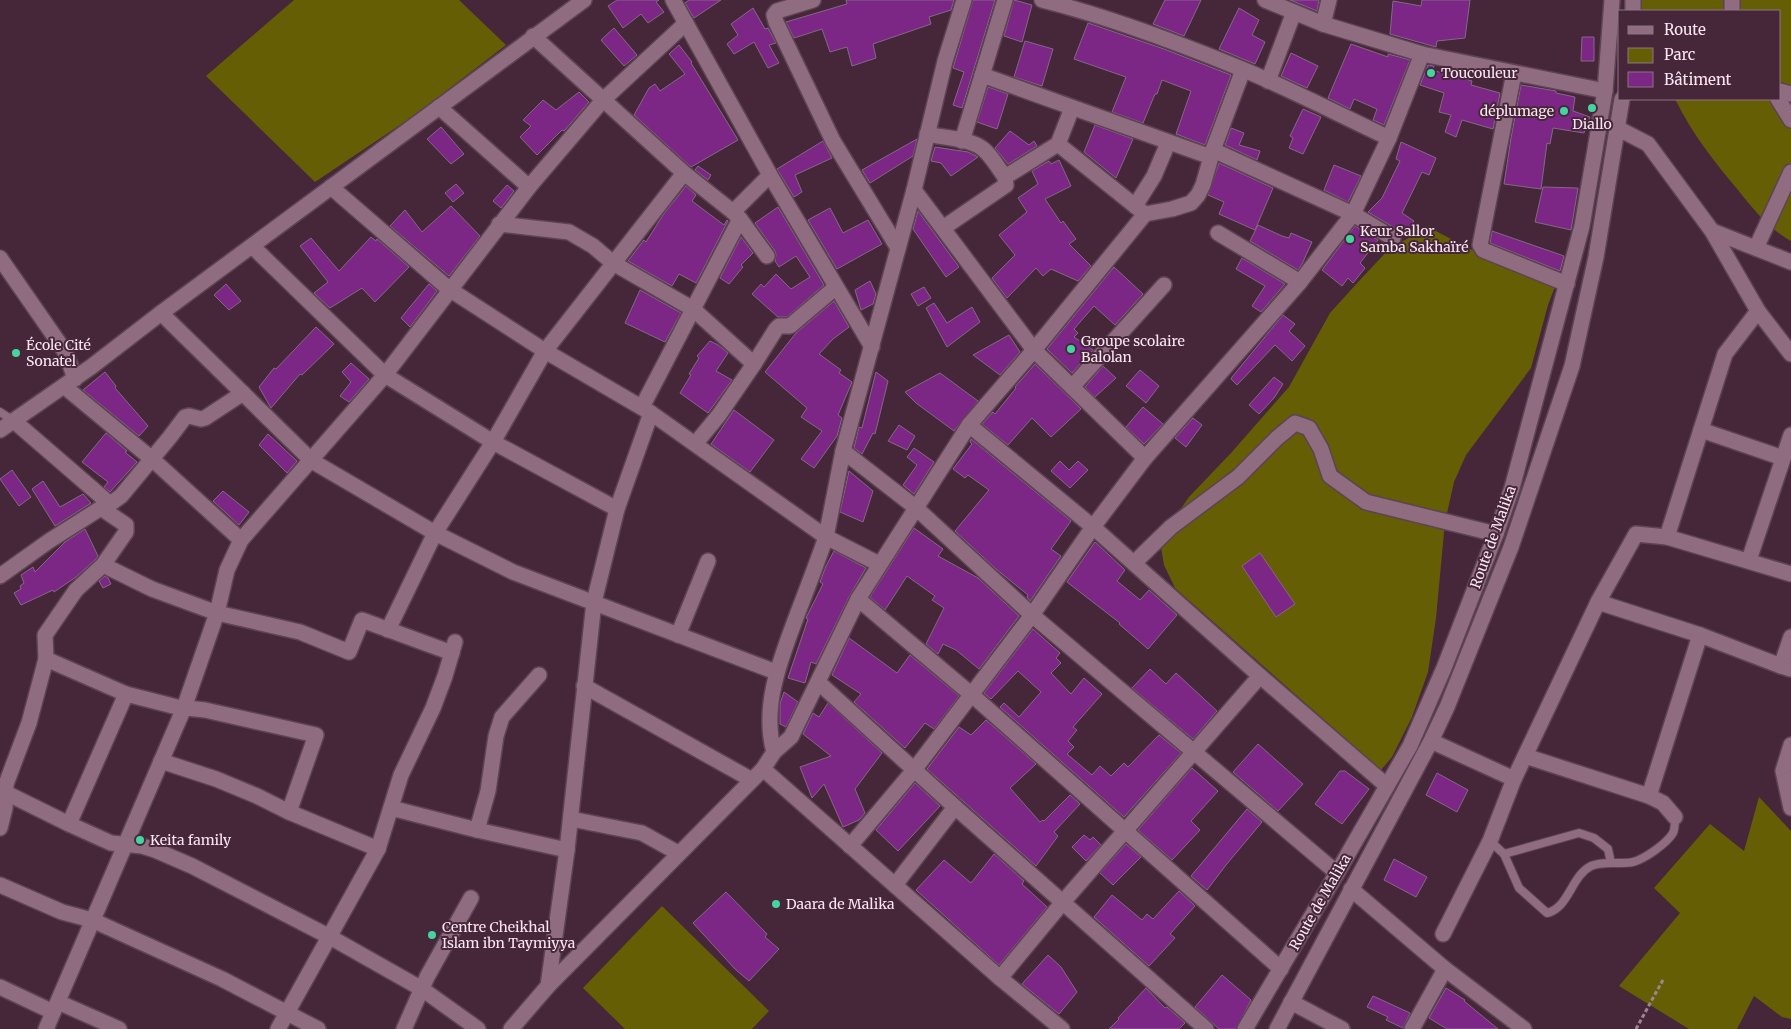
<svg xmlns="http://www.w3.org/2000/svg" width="1791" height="1029" font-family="Merriweather,serif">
<rect width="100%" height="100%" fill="#46273a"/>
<g fill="#655e04">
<path d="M294 0H459L506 45 415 115 315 182 206 76Z"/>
<path d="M1641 0H1791V241C1769 229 1754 210 1738 190 1713 160 1693 135 1675 99H1780V11H1642Z"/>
<path d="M1434 230 1472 250 1505 260 1556 284 1548 305 1531 368 1466 455 1454 482 1445 522 1436 618 1428 672 1412 717 1392 757 1381 770 1175 588 1164 565 1161 547 1166 530 1189 497 1231 453 1289 387 1330 313 1360 280 1390 248 1418 233Z"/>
<path d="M1759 797 1791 831V1019L1782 1017 1754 996 1737 1029H1689L1619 986 1680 913 1654 888 1710 824 1744 851Z"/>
<path d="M662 906 769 1011 752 1029H625L583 988Z"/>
</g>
<g fill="#7c2785" stroke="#836885">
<path d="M617 0H659L656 2 664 12 648 23 641 14 623 28 608 6Z"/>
<path d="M689 0H721L694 18 685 3Z"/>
<path d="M846 0H954L951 10 929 17 931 24 873 44 876 58 852 66 847 47 830 52 822 29 794 38 786 22 847 4Z"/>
<path d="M973 0H995L962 108 953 105 964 72 953 68Z"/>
<path d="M1014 0 1032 5 1022 42 1004 36Z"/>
<path d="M1165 0H1201L1184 36 1153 24Z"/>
<path d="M1290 0H1319L1317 11Z"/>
<path d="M1422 0H1470L1465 38 1437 41 1436 47 1390 34 1393 1 1421 6Z"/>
<path d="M753 8 765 29 768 28 776 43 769 45 779 63 768 68 754 42 734 54 727 44 738 35 731 24Z"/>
<path d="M1239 8 1259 20 1252 35 1265 42 1255 64 1219 49Z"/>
<path d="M1088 23 1164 49 1231 75 1205 145 1176 134 1191 91 1162 80 1157 94H1155L1143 123 1112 112 1126 77 1074 59Z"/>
<path d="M614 28 637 55 624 66 601 40Z"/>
<path d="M1582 37H1594V61H1581Z"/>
<path d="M1025 41 1053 49 1042 86 1014 77Z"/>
<path d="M1351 44 1388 57V54L1410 60 1384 125 1373 120 1377 109 1354 99 1350 109 1328 98Z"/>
<path d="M679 45 692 62 691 63 738 140 691 167 634 115 649 88 655 84 660 91 685 74 669 54Z"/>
<path d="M1291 53 1318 66 1307 88 1281 76Z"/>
<path d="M1428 65 1434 66 1433 70 1456 78V76L1472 81 1471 85 1500 93 1493 129 1462 120 1456 137 1445 132 1451 115 1439 112 1444 93 1420 85Z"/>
<path d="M1521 85 1556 91V93L1575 97 1573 111 1590 117 1584 133 1553 128 1550 144 1547 143 1541 189 1504 184 1511 138Z"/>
<path d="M988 87 1008 94 997 129 977 122Z"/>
<path d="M579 92 589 102 564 131 562 130 537 155 520 137 531 126 523 120 543 100 556 110Z"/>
<path d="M1303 109 1321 117 1303 154 1289 148 1293 138 1290 136Z"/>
<path d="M1095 125 1133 139 1116 178 1084 152Z"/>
<path d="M441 127 464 154 451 164 427 139Z"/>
<path d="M1231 128 1244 133 1239 145 1260 151 1257 160 1225 145Z"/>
<path d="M1010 131 1029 145 1034 141 1037 146 1008 164 995 148Z"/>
<path d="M917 139 913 156 870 183 862 170Z"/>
<path d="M823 141 832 158 795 175 802 192 794 197 777 169Z"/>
<path d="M1401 142 1436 158 1429 175 1422 172 1402 213 1414 221 1402 236 1398 230 1368 212 1382 198 1400 161 1396 159Z"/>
<path d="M935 147 968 152 978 157 951 176 941 163 931 161Z"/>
<path d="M1059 160 1071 186 1045 199 1061 223 1063 221 1076 239 1069 244 1091 266 1078 281 1051 269 1043 276 1036 268 1007 298 992 278 1015 255 999 235 1027 212 1018 198 1038 184 1032 171 1049 161 1051 164Z"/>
<path d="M1219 163 1273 188 1255 230 1219 214 1224 202 1208 195Z"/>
<path d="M1334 165 1361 176 1348 202 1324 190Z"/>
<path d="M698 166 711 175 708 180 695 170Z"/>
<path d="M456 184 464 193 453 202 445 193Z"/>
<path d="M507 185 514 191 501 208 493 201Z"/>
<path d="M686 186 696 195 692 201 724 225 727 220 728 221 696 283 679 274 672 286 628 261 644 240 646 242 663 215Z"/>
<path d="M1543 187 1578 188 1571 230 1535 222Z"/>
<path d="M451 206 480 236 449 276 390 226 405 210 422 232Z"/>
<path d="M778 207 824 285 787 317H778L752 294 761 284 764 287 776 274 791 289 810 277 796 256 779 267 775 261 776 255 775 251 755 223Z"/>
<path d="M830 208 843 233 868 220 882 244 837 269 808 220Z"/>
<path d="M918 211 959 267 946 277 913 229Z"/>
<path d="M1258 225 1282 236 1289 238 1291 233 1312 242 1302 264 1298 270 1250 241Z"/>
<path d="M1355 226 1378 240 1360 263 1365 268 1353 283 1348 278 1342 286 1322 270Z"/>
<path d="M1492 231 1564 256 1560 271 1490 243Z"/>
<path d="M371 237 376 241 377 239 409 267 375 302 362 288 330 308 314 293 328 282 300 246 311 238 339 271Z"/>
<path d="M741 237 753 253 741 265 743 267 729 284 720 278Z"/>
<path d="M1242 258 1285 284 1261 312 1252 306 1265 286 1236 269Z"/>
<path d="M1114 267 1143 294 1115 325 1094 306 1074 329 1078 333 1074 337 1093 350 1072 373 1047 349Z"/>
<path d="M870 281 876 294 873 304 861 310 855 290Z"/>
<path d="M226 284 241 301 229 310 214 295Z"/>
<path d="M429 284 437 291 410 327 401 318Z"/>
<path d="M924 287 931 298 918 306 911 294Z"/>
<path d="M640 290 681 313 665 342 625 323Z"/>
<path d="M834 301 849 327 833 339 819 354 841 370 839 373 852 382 838 415 842 418 837 436 814 468 801 459 822 431 801 417 807 408 765 372 796 333Z"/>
<path d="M934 303 947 323 972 307 980 322 947 347 926 308Z"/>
<path d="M1283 315 1295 324 1289 331 1305 346 1292 361 1275 345 1237 385 1231 379 1232 377Z"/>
<path d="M316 327 334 344 302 375 300 374 271 408 259 387 274 368 276 369Z"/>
<path d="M1009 335 1020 352 1000 375 973 355Z"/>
<path d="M710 341 718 345 728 353 716 371 732 380 708 413 680 393 691 375 689 374 699 358 697 356Z"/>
<path d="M351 363 369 379 349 402 340 396 351 382 342 372Z"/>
<path d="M1035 364 1081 409 1051 437 1032 418 1008 445 982 424 993 412 995 414 1016 388 1015 387Z"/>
<path d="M1103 366 1116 378 1095 397 1085 387Z"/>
<path d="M1140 370 1159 386 1146 403 1126 386Z"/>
<path d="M105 372 116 386 115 388 148 426 139 436 83 390Z"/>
<path d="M876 372 888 381 875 434 873 433 862 454 854 448 859 427 862 428Z"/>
<path d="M940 373 978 401 954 431 916 403 905 392Z"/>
<path d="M1274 377 1283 384 1274 398 1259 414 1249 405Z"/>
<path d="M1143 407 1163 424 1144 444 1126 427Z"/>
<path d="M734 410 774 440 750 472 711 444Z"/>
<path d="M1193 418 1202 425 1186 447 1175 438Z"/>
<path d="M899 425 915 436 907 450 888 441Z"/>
<path d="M106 433 127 451 125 452 137 462 110 492 104 487 108 482 82 462Z"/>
<path d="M268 434 297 461 287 473 259 445Z"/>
<path d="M971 439 1071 521 1051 549 1061 556 1030 601 1027 597 1028 595 996 569 955 531 989 490 968 475 965 478 953 469 972 444 970 442Z"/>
<path d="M914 448 934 462 914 494 903 485 917 465 907 457Z"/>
<path d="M1060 461 1069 470 1078 461 1088 470 1070 488 1051 471Z"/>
<path d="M12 470 31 497 19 506 0 479Z"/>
<path d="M849 471 873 491 863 522 840 512Z"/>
<path d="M43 481 60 507 83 494 91 503 55 526 32 489Z"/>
<path d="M223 491 249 512 239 525 213 501Z"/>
<path d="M914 528 943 549 938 556 978 578 1019 616 979 669 956 650 943 644 938 654 926 644 944 608 932 600 935 596 907 576 885 610 870 597Z"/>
<path d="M85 529 98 556 96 559 76 577 54 592 53 590 21 605 14 593 21 589 20 586 24 583 21 575 33 567 35 572 65 542Z"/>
<path d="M1095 542 1125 570 1117 581 1140 600 1149 590 1177 615 1148 649 1119 624 1120 623 1067 582Z"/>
<path d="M834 551 866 568 850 595 816 664 811 662 805 683 788 678 808 619 806 618 823 584 820 582 826 566Z"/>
<path d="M1260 553 1295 604 1276 617 1242 566Z"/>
<path d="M105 576 108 578 111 584 103 588 99 581Z"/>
<path d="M1033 629 1060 653 1056 658 1061 663 1051 673 1071 694 1084 678 1102 694 1073 727 1077 730 1068 741 1074 747 1067 754 1092 775 1100 766 1111 776 1124 763 1128 767 1159 735 1181 753 1124 817 1000 707 1004 703 1019 717 1041 692 1018 671 991 699 984 693Z"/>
<path d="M849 638 897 673 910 655 959 696 934 729 925 723 905 748 854 702 861 694 832 675Z"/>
<path d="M1150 669 1166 684 1176 673 1217 711 1193 739 1132 688Z"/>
<path d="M784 692 798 702 786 727 780 724V704Z"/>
<path d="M828 703 882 753 855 789 865 813 859 820 843 827 824 784 812 798 800 767 831 756 803 734 813 713 819 717Z"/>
<path d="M986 720 1036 764 1010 788 1040 822 1043 820 1044 821 1070 795 1080 804 1054 832 1058 836 1036 866 927 769 959 727 971 735Z"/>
<path d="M1258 744 1303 784 1278 811 1233 772Z"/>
<path d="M1192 768 1218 791 1191 821 1200 830 1172 860 1138 830Z"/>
<path d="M1340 771H1345L1369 789 1342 824 1315 804Z"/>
<path d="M1437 773 1468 790 1457 812 1426 795Z"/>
<path d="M915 783 940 806 898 851 876 830Z"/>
<path d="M1247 809 1262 822 1226 865 1207 890 1191 876Z"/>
<path d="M1084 835 1090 840 1093 837 1101 845 1086 861 1072 847Z"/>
<path d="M1126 844 1141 857 1113 885 1100 873Z"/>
<path d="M994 854 1024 881 1022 884 1047 907 999 965 916 890 944 860 971 883Z"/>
<path d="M1394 859 1427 877 1416 897 1384 880Z"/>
<path d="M1179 891 1195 906 1170 934 1175 938 1149 966 1094 917 1112 895 1142 920 1147 914 1153 919Z"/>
<path d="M726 892 767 934 765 937 779 949 749 981 735 969 693 923Z"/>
<path d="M1048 955 1061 967 1077 992 1059 1014 1022 984Z"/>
<path d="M1222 975 1251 1000 1236 1029H1219L1195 1007Z"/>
<path d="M1146 988 1165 1008 1167 1007 1185 1023 1179 1029H1109L1119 1019 1118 1018Z"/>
<path d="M1446 988 1465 1000 1464 1001 1498 1029H1447L1429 1018Z"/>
<path d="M1373 996 1410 1013 1403 1028 1386 1020 1388 1017 1367 1007Z"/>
</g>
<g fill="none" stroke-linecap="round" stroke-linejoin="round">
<defs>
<g id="lane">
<path d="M0 412 14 421"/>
<path d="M1490 841 1504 854 1519 888 1547 913C1569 908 1571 876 1591 866 1604 860 1620 865 1633 862 1645 859 1667 843 1673 833 1675 829 1675 822 1675 817"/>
<path d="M1504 854 1579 833 1594 838 1608 849 1611 863"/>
</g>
<g id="street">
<path d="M673 0 770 175 872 347"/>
<path d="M813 0 777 11 774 15 776 22 833 141 898 248"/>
<path d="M1042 0C1110 17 1176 42 1242 69 1292 90 1340 115 1389 138"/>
<path d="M1265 0 1323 24 1422 54 1605 91"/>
<path d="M1732 0V11"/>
<path d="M1323 24 1329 0"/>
<path d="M533 36 684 173 733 212 740 219 767 256"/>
<path d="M1514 73 1480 245 1483 250 1567 284"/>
<path d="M982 75 1211 157"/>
<path d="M1268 81 1294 12"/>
<path d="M1780 91 1791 94"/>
<path d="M1778 99 1791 120"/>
<path d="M439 107 529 187"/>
<path d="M1617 128 1648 144 1712 231 1758 311 1791 354"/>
<path d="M927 134C944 138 969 138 983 149 992 156 998 168 1005 177"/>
<path d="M962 141 1005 0"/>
<path d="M1213 150 1353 214 1393 238"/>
<path d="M331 187 449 289 545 351 651 413 826 537 843 451 914 190 945 61 964 0"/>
<path d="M914 190 1034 350 1145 458"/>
<path d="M1135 206 1154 176 1168 143"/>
<path d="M733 212 770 175"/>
<path d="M1145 214 1172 209 1191 203 1198 195 1203 185 1213 150 1243 70"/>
<path d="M499 224 569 232 593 246 613 263 693 309 754 364"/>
<path d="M943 228 1006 185 1005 177 1058 144 1072 108"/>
<path d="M1712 231 1791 262"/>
<path d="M1218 233 1300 282"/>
<path d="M252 246 385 375 493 442 617 509"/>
<path d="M1756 248 1791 172"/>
<path d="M0 258 66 353 75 379"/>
<path d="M161 313 312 461 435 533 513 572 776 672"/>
<path d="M65 387 152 459 241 540"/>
<path d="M1072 387 1164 285"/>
<path d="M642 407 740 219"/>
<path d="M14 421 110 504"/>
<path d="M969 425 1093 527 1260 676 1387 786"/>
<path d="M0 430 91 367 161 313 584 0"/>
<path d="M1701 430 1783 458"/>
<path d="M696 443 719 415 754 364 776 329 779 326H790L836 287"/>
<path d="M843 451 915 507 1032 615 1337 873"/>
<path d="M101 508 126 525V532L103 565 76 590 45 635 46 659 126 694 177 707 205 710 316 735 289 812"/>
<path d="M1667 537 1725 354 1758 311"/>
<path d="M1749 560 1791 435"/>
<path d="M1134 563 1171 527 1238 477 1277 438 1295 423 1309 428 1321 449 1330 476 1366 502 1496 534"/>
<path d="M103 565 152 589 217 613 300 632 349 652 362 620 452 653"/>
<path d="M0 576 49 541 101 508 110 504 121 496 170 437 185 417 189 416 201 419 205 418 243 393"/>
<path d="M858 599 972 695 1281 969"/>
<path d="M1598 602 1700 635 1781 666"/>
<path d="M388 630 435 533 493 442 545 351 684 173"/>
<path d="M678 635 708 561"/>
<path d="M1790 669 1781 666 1791 637"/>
<path d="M818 682 955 807 1206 1029"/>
<path d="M584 686 752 780"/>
<path d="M1431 741 1514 779"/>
<path d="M1791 745 1783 771 1791 808"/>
<path d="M774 752C761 706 781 658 797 615 807 589 817 563 826 537L879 564"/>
<path d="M1525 756 1649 796 1663 803 1675 817"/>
<path d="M161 761 216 779 257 796 289 812 378 849"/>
<path d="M763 769 1000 978 1062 1029"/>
<path d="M0 790 69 824 111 843 142 846 155 850 192 866 330 937 422 989 478 1029"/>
<path d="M1649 796 1700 635"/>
<path d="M391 808 477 830 567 850"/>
<path d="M571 819 642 833 678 853"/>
<path d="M69 824 126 694"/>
<path d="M0 828 5 808 6 784 29 723 46 659"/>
<path d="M477 830 488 791 496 736 502 717 539 675"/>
<path d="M850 846 914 770 1032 615 1093 527 1145 458 1300 282 1353 214 1389 138 1422 54"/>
<path d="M0 885 62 912 92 920 222 979 318 1029"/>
<path d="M895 885 955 807"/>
<path d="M1351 889 1445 969 1524 1029"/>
<path d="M1443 934 1490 841 1514 779 1598 602 1636 534 1667 537 1791 574"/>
<path d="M1000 978 1063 902 1260 676"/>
<path d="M548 986 567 850 594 602 617 509 651 413"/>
<path d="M0 987 53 1012"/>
<path d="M58 1002 119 1029"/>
<path d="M1291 1002 1342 1029"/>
<path d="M46 1029 184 708 217 613 227 570 241 540 385 375 529 187 603 100 686 23"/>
<path d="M278 1029 378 849 401 775 433 708 445 676 455 642"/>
<path d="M404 1029 427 977 471 898"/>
<path d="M511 1029 548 986 763 769 774 752 791 737 858 599 969 425 1034 350 1145 214 1058 144"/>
<path d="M1412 1029 1445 969"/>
</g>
<g id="secondary">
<path d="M1633 11V0"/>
<path d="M1245 1029 1337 873 1410 746 1444 668 1496 534 1512 488 1582 226 1605 91 1612 0"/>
<path d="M1277 1029 1431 741 1447 707 1511 547 1572 366 1596 257 1622 99"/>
</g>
</defs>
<use href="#lane" stroke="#5d4353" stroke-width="10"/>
<use href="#street" stroke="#5d4353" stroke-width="18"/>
<use href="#secondary" stroke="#5d4353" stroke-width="18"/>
<path stroke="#9f8594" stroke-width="3" stroke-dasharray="4 2.5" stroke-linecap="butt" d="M1636 1029 1664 978"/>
<use href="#lane" stroke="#906c80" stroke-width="8"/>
<use href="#street" stroke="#906c80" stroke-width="15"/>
<use href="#secondary" stroke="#906c80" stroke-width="15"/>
</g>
<g fill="#45d49f" stroke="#46273a" stroke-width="2">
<circle cx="1431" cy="73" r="5"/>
<circle cx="1592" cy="108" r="5"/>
<circle cx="1564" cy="111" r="5"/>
<circle cx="1350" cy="239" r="5"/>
<circle cx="1071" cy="349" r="5"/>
<circle cx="16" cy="353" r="5"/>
<circle cx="140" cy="840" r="5"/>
<circle cx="776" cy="904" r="5"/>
<circle cx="432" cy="935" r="5"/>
</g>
<g text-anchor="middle" stroke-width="4" stroke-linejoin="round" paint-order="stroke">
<g font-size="14" fill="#fbe6f1" stroke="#46273a" text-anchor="start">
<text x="1441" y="78">Toucouleur</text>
<text x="1554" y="116" text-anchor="end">déplumage</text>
<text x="1592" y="129" text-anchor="middle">Diallo</text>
<text x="1360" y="236">Keur Sallor<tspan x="1360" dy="16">Samba Sakhaïré</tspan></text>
<text x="1081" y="346">Groupe scolaire<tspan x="1081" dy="16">Balolan</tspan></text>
<text x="26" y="350">École Cité<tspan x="26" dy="16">Sonatel</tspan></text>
<text x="150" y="845">Keita family</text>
<text x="786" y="909">Daara de Malika</text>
<text x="442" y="932">Centre Cheikhal<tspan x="442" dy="16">Islam ibn Taymiyya</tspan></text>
</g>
<g font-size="14" fill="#fbe6f1" stroke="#46273a">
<text transform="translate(1493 537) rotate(-70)" y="5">Route de Malika</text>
<text transform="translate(1320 902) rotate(-60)" y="5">Route de Malika</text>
</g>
</g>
<rect x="1618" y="10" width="162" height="90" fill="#46273a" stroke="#8e7383"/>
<rect x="1628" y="26" width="25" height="8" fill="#906c80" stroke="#8e7383"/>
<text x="1664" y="35" font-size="15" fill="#fbe6f1">Route</text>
<rect x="1628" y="48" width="25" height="15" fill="#655e04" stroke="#8e7383"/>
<text x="1664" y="60" font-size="15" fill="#fbe6f1">Parc</text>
<rect x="1628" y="72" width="25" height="15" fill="#7c2785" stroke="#8e7383"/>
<text x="1664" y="85" font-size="15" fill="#fbe6f1">Bâtiment</text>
</svg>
